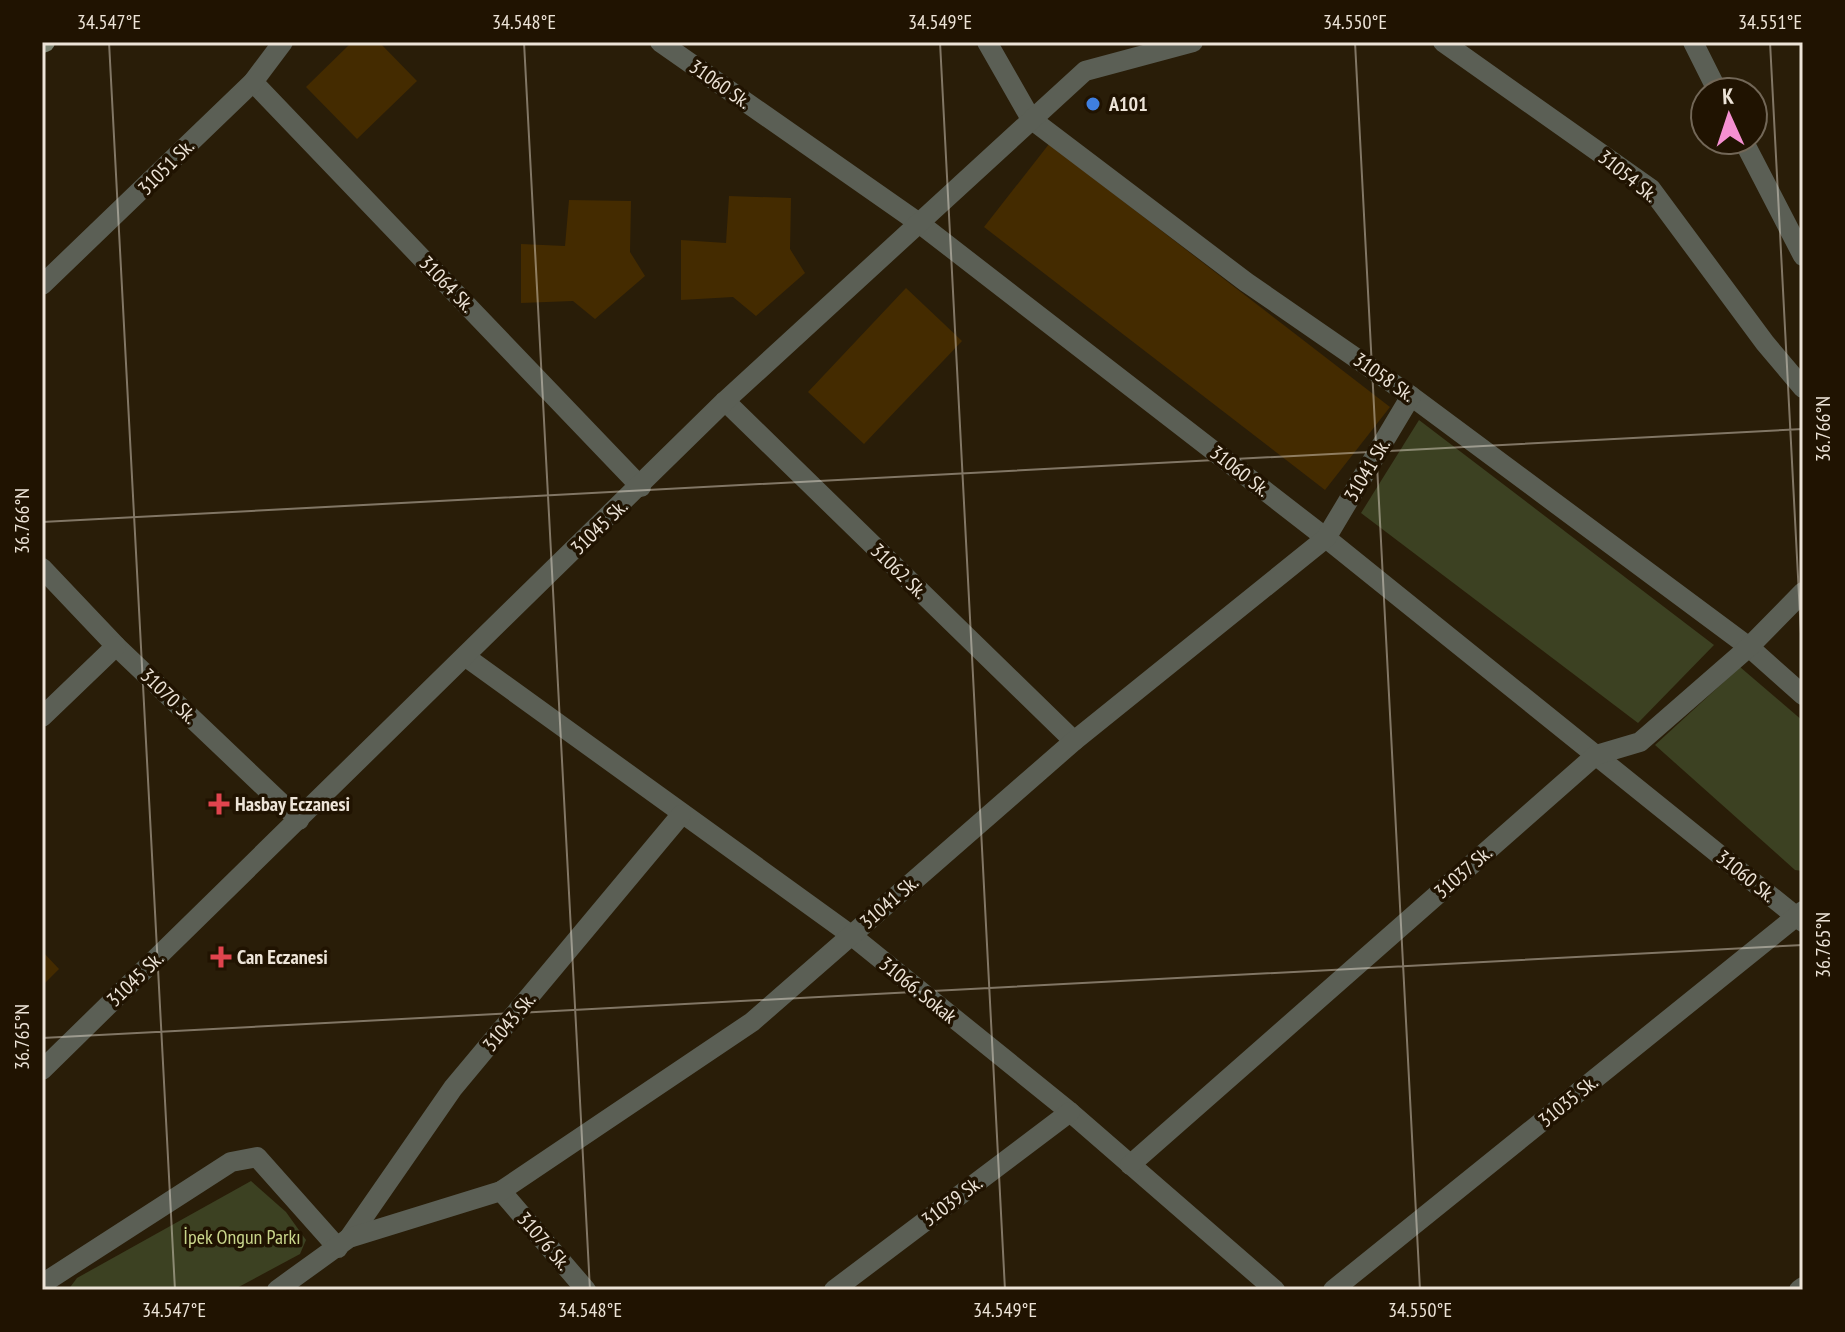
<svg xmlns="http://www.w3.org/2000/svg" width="1845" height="1332" font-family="'PT Sans Narrow',sans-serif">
<rect width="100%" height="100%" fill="#291d08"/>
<g fill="#3c4122">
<path d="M1419 420 1714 645 1638 723 1361 513Z"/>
<path d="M1740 667 1803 721V871L1795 870 1655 745Z"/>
<path d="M251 1181 286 1212 306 1240 300 1254 233 1290H68L77 1278Z"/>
</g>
<g fill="#442b00">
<path d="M352 42H379L417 81 357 139 306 87Z"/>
<path d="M1049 144 1390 407 1325 490 984 227Z"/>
<path d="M729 196 791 198 790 249 805 273 756 316 733 297 681 300V240L726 243Z"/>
<path d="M569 200 631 201 630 252 645 276 595 319 573 301 521 303V244L565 246Z"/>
<path d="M906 288 962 341 864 444 808 392Z"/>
<path d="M42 951 59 969 42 986Z"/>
</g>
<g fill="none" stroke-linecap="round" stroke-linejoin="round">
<g stroke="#5b5f55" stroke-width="20">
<path d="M660 42 919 223 1326 538 1803 922"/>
<path d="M987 42 1031 119 1246 282 1411 396 1749 647 1803 695"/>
<path d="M1443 42 1651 189 1765 343 1803 388"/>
<path d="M1693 42 1718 92"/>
<path d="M253 82 641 487"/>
<path d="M1743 140 1803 256"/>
<path d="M42 285 253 82 283 42"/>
<path d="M725 401 1074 741"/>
<path d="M42 568 116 646 299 820"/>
<path d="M466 657 851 935 1070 1112 1275 1290"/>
<path d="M42 717 116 646"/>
<path d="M42 1070 725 401 1085 71 1193 42"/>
<path d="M1130 1165 1596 755 1640 742 1749 647 1803 592"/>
<path d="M501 1191 586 1290"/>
<path d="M349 1238 453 1088 681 815"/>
<path d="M42 1284 231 1162 257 1157 338 1248"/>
<path d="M277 1290 349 1238 501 1191 752 1022 1074 741 1326 538 1411 396"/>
<path d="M834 1290 1070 1112"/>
<path d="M1333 1290 1803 911"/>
<path d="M1799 1290 1803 1287"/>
</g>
<path stroke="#7d8473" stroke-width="20" d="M42 43 45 42"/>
</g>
<path fill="none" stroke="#ede4d8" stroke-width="2" stroke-opacity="0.45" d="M109 42 175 1290M524 42 590 1290M940 42 1005 1290M1355 42 1420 1290M1770 42 1803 672M42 522 1803 429M42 1038 1803 945"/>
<circle fill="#3f7fe0" stroke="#201301" stroke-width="3" cx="1093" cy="104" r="8"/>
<g fill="#e0444e" stroke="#201301" stroke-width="3">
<path d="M215 792h8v8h8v8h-8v8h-8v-8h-8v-8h8z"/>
<path d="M217 945h8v8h8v8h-8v8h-8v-8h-8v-8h8z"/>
</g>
<g text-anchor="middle" stroke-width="7" stroke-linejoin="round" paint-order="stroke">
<g font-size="20" fill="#ede4d8" stroke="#201301">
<text transform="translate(720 84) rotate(35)" y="7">31060 Sk.</text>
<text transform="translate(166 167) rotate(-45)" y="7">31051 Sk.</text>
<text transform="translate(1628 176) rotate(39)" y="7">31054 Sk.</text>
<text transform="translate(447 284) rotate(46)" y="7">31064 Sk.</text>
<text transform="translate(1384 377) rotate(35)" y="7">31058 Sk.</text>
<text transform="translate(1367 470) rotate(-59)" y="7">31041 Sk.</text>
<text transform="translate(1240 471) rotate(38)" y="7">31060 Sk.</text>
<text transform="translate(599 527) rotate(-44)" y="7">31045 Sk.</text>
<text transform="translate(899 571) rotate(44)" y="7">31062 Sk.</text>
<text transform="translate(169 696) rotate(44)" y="7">31070 Sk.</text>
<text transform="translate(1463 872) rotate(-41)" y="7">31037 Sk.</text>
<text transform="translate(1746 876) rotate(39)" y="7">31060 Sk.</text>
<text transform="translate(889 902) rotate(-41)" y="7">31041 Sk.</text>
<text transform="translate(135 979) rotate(-44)" y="7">31045 Sk.</text>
<text transform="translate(918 990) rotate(39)" y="7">31066. Sokak</text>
<text transform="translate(509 1022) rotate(-50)" y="7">31043 Sk.</text>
<text transform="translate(1568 1101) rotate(-39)" y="7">31035 Sk.</text>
<text transform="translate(952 1201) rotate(-37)" y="7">31039 Sk.</text>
<text transform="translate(544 1241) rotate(49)" y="7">31076 Sk.</text>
</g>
<g font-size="20" font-weight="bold" fill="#ede4d8" stroke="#201301" text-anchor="start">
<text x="1109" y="111">A101</text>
<text x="235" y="811">Hasbay Eczanesi</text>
<text x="237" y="964">Can Eczanesi</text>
</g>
<g font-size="20" fill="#c9d68b" stroke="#201301">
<text x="242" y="1244">İpek Ongun Parkı</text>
</g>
</g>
<rect width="1845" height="1332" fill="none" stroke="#201301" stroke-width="88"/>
<g transform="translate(1729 116) rotate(357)"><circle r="38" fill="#201301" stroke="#726757" stroke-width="2"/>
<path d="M0-6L14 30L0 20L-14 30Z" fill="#f590d1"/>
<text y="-12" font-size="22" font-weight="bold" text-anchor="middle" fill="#ede4d8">K</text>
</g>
<rect x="44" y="44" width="1757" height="1244" fill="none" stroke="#ede4d8" stroke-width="3"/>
<g font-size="20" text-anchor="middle" fill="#ede4d8">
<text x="109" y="29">34.547°E</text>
<text x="524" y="29">34.548°E</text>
<text x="940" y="29">34.549°E</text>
<text x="1355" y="29">34.550°E</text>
<text x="1770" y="29">34.551°E</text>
<text transform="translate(1823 429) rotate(-90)" y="7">36.766°N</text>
<text transform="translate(22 521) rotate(-90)" y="7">36.766°N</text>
<text transform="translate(1823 945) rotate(-90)" y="7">36.765°N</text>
<text transform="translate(22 1037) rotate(-90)" y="7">36.765°N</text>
<text x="174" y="1317">34.547°E</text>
<text x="590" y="1317">34.548°E</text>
<text x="1005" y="1317">34.549°E</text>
<text x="1420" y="1317">34.550°E</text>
</g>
</svg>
